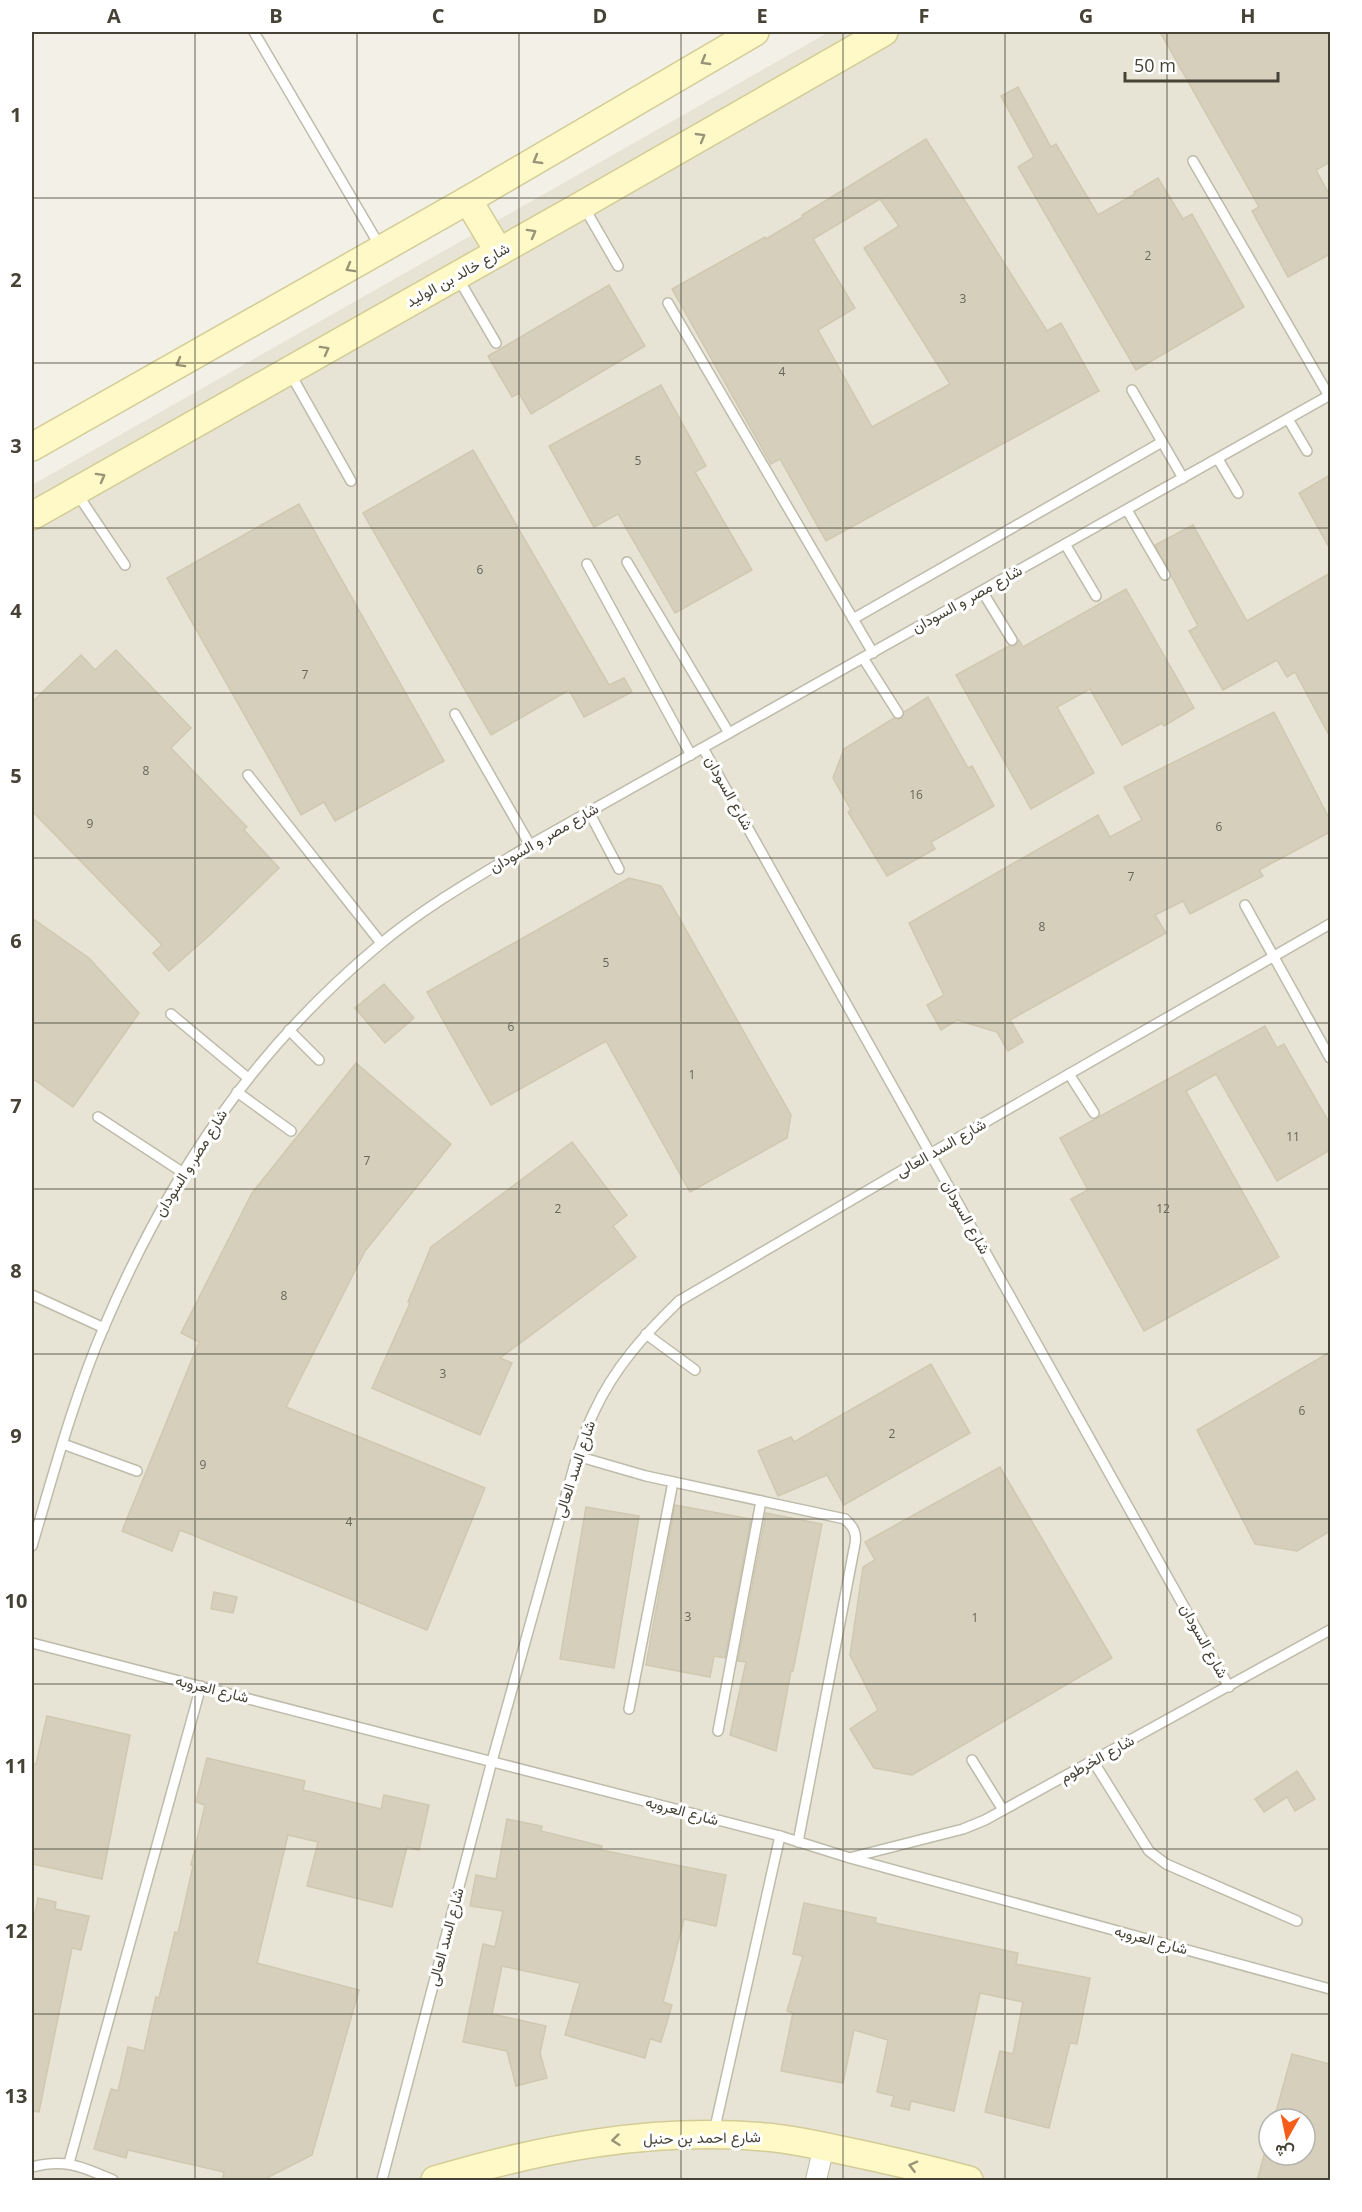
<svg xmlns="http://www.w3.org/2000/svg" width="1362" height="2212" font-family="'Open Sans',Vazirmatn,sans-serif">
<rect width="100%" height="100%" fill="#f3f1e7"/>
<path fill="#e7e4d5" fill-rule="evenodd" d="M829 32H1330V2180H32V485ZM1269 2119H1305V2155H1269Z"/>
<g fill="#d5cfbc" stroke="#d0c8b0" stroke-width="1.5" fill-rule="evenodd">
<path d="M1160 32H1330V162L1316 170 1330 196V254L1288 277 1252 211 1259 207Z"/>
<path d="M1018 87 1051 147 1056 144 1098 215 1135 194 1134 192 1158 178 1183 219 1192 214 1244 307 1136 370 1018 167 1034 157 1001 96Z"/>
<path d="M926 139 1047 331 1061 323 1099 391 826 541 780 459 771 464 672 289 765 237 766 239 803 217 802 215ZM880 199 899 226 864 248 950 384 872 427 818 330 855 308 813 239Z"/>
<path d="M609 285 645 346 531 414 519 393 512 397 488 356Z"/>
<path d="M661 385 706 466 695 472 752 570 675 613 618 514 594 527 549 446Z"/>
<path d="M473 450 609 685 624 678 632 692 584 717 569 690 491 735 363 513Z"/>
<path d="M1330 475V549L1299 493Z"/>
<path d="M299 504 444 761 335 821 324 802 301 815 167 578Z"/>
<path d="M1193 525 1247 621 1330 573V737L1295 672 1287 677 1277 660 1223 690 1189 631 1198 626 1155 545Z"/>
<path d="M1126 589 1194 708 1164 726 1162 723 1122 745 1090 689 1057 707 1094 773 1031 809 956 675 1009 646H1015L1019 640 1023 647Z"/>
<path d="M116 650 191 728 171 748 247 827 244 830 279 868 211 934 169 971 153 953 162 945 32 811V702L81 655 95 670Z"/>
<path d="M928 697 968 768 972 766 994 806 931 842 935 849 887 876 848 812 851 810 833 778 844 749 894 718 901 719 904 712Z"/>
<path d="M1274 712 1330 820V832L1259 870 1263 876 1190 914 1183 901 1155 915 1166 933 1010 1020 1023 1042 1008 1051 997 1032 957 1020 941 1030 927 1005 944 995 909 923 1098 815 1110 837 1142 820 1124 787Z"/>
<path d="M629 878 661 886 791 1115 787 1138 690 1192 606 1041 491 1105 427 992Z"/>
<path d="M32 918 89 958 139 1013 73 1107 32 1078Z"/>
<path d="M384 984 414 1018 385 1043 355 1008Z"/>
<path d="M1265 1026 1277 1048 1284 1044 1330 1124V1150L1277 1181 1216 1074 1186 1091 1279 1257 1144 1331 1071 1199 1088 1190 1060 1138Z"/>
<path d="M356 1063 451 1144 365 1251 286 1407 485 1488 427 1630 180 1530 172 1551 122 1531 199 1342 181 1333 252 1193Z"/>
<path d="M572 1142 627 1215 613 1226 636 1257 500 1358 512 1363 480 1435 372 1388 410 1303 408 1302 431 1247Z"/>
<path d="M1330 1352V1531L1297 1551 1255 1544 1197 1430Z"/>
<path d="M931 1364 970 1433 844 1505 827 1475 778 1496 758 1451 791 1437 794 1442Z"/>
<path d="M1000 1467 1112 1658 912 1775 874 1768 850 1729 878 1710 850 1655 863 1567 875 1560 865 1542Z"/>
<path d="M675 1505 751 1519 725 1658 714 1656 710 1677 646 1665Z"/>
<path d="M586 1507 639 1516 614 1668 560 1659Z"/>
<path d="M766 1513 822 1524 793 1671H791L776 1751 730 1735 746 1662 738 1661Z"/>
<path d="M214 1592 237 1597 233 1613 211 1609Z"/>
<path d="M47 1716 130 1735 102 1879 32 1864V1763L36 1764Z"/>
<path d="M207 1758 305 1781 303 1790 381 1809 384 1795 429 1805 419 1850 407 1847 392 1907 307 1886 318 1842 288 1835 257 1963 359 1990 312 2155 261 2181H222L224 2172 128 2150 126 2158 94 2149 111 2089 118 2091 128 2047 144 2051 156 1997 159 1998 175 1932 178 1933 193 1866 191 1865 205 1805 196 1802Z"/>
<path d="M1297 1771 1315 1799 1295 1811 1287 1797 1264 1812 1255 1799Z"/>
<path d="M507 1819 542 1826 541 1831 602 1846 601 1850 726 1875 716 1926 684 1919 663 2002 672 2005 661 2042 650 2039 645 2058 565 2035 580 1983 502 1966 492 2014 546 2026 540 2053 547 2078 516 2086 507 2051 463 2042 483 1944 495 1947 503 1911 470 1906 476 1875 496 1879Z"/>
<path d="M38 1898 56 1902 55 1909 89 1916 81 1950 72 1948 39 2112 32 2111V1928Z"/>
<path d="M804 1903 876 1918 875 1923 1018 1953 1016 1964 1090 1978 1077 2044 1070 2043 1049 2128 985 2112 1000 2051 1013 2054 1023 2002 980 1993 954 2111 911 2101 909 2110 891 2106 894 2096 877 2092 888 2040 854 2030 843 2083 781 2071 793 2013 787 2011 803 1956 793 1954Z"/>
<path d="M1292 2054 1330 2064V2181H1257L1264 2155H1305V2119H1274Z"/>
</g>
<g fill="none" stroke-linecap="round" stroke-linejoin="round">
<defs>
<g id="lane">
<path d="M254 32 381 248"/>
<path d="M1193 161 1329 396"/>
<path d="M584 207 618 266"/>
<path d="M458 278 496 343"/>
<path d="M668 303 873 653"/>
<path d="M290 373 351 481"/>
<path d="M1132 390 1183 478"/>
<path d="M1288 419 1307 451"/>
<path d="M1218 459 1238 493"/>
<path d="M76 492 125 565"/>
<path d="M1127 510 1165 575"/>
<path d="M1065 544 1096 596"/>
<path d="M627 562 729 733"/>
<path d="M587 564 691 755"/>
<path d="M982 591 1012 640"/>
<path d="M853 619 1162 442"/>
<path d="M863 658 898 713"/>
<path d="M455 714 530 845"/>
<path d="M703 748 1229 1687"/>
<path d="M248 775 381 943"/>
<path d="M589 812 619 869"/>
<path d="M1245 905 1330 1058"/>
<path d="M171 1014 248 1078"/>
<path d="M289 1030 319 1060"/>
<path d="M1069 1074 1094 1113"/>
<path d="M237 1092 291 1131"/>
<path d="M98 1117 182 1172"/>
<path d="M32 1295 104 1328"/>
<path d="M646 1334 695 1370"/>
<path d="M63 1444 137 1471"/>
<path d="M577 1456 646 1476 845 1519C853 1527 857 1532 855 1544L798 1842"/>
<path d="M32 1546C54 1472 74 1397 104 1327 169 1175 252 1051 379 945 426 906 479 876 530 845L1330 395"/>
<path d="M32 1643 780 1836 850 1858 1330 1989"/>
<path d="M629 1709 673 1482"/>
<path d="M718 1731 761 1501"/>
<path d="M972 1760 1003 1810"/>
<path d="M1093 1761 1149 1851 1166 1864 1297 1921"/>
<path d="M853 1857 963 1829 985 1820 1330 1630"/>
<path d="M714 2132 780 1836"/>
<path d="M69 2163 201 1686"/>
<path d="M32 2167C65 2158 82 2167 113 2180"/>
<path d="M382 2180 492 1761 577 1456C582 1441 587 1426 594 1412 614 1368 645 1334 679 1301L930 1154 1330 924"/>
</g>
<path id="street" d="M816 2180 824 2146"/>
<g id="secondary">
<path d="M468 200 499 252"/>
<path d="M32 447 468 200 755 32"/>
<path d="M32 516 582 205 884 32"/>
<path d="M435 2180C542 2148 653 2127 765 2137 791 2139 817 2145 841 2150 884 2159 927 2169 969 2180"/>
</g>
</defs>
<use href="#lane" stroke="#bfbbaa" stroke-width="12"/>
<use href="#street" stroke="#bfbbaa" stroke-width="22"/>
<use href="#secondary" stroke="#d3cc97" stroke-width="30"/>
<use href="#lane" stroke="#fff" stroke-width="9"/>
<use href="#street" stroke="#fff" stroke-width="20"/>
<use href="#secondary" stroke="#fef9c6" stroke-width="27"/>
</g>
<defs><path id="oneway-chevron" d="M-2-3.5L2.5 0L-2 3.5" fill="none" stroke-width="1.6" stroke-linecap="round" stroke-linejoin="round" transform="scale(1.5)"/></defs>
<g stroke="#999477">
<use href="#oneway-chevron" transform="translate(705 61) rotate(150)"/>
<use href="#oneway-chevron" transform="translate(701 137) rotate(-30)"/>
<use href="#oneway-chevron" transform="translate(537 160) rotate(150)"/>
<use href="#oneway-chevron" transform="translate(532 233) rotate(-29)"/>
<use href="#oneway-chevron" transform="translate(350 268) rotate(151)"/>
<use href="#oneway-chevron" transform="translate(325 350) rotate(-29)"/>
<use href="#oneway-chevron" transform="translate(180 363) rotate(151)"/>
<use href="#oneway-chevron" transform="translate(101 477) rotate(-29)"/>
<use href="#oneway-chevron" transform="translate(616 2140) rotate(174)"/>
<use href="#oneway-chevron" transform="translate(913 2166) rotate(-166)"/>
</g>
<path fill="none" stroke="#464236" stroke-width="1.5" stroke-opacity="0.55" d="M195 32V2180M357 32V2180M519 32V2180M681 32V2180M843 32V2180M1005 32V2180M1167 32V2180M32 198H1330M32 363H1330M32 528H1330M32 693H1330M32 858H1330M32 1023H1330M32 1189H1330M32 1354H1330M32 1519H1330M32 1684H1330M32 1849H1330M32 2014H1330"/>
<g text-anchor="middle" stroke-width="6" stroke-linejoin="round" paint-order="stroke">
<g font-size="12" fill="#6a6558">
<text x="1148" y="260">2</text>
<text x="963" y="303">3</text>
<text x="782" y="376">4</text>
<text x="638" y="465">5</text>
<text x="480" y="574">6</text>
<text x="305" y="679">7</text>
<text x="146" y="775">8</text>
<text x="916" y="799">16</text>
<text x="90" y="828">9</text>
<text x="1219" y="831">6</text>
<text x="1131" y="881">7</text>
<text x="1042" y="931">8</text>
<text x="606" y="967">5</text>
<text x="511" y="1031">6</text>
<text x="692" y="1079">1</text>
<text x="1293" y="1141">11</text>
<text x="367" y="1165">7</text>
<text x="558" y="1213">2</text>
<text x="1163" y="1213">12</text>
<text x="284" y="1300">8</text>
<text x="443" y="1378">3</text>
<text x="1302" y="1415">6</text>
<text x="892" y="1438">2</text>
<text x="203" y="1469">9</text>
<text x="349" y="1526">4</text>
<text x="688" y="1621">3</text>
<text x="975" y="1622">1</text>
</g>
<g font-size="15" fill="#464236" stroke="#fff">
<text transform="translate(458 275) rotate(-29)" y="5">شارع خالد بن الوليد</text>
<text transform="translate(967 599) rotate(-29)" y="5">شارع مصر و السودان</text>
<text transform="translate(729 793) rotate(61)" y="5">شارع السودان</text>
<text transform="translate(544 838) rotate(-30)" y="5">شارع مصر و السودان</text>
<text transform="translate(941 1148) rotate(-30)" y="5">شارع السد العالى</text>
<text transform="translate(191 1163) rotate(-58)" y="5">شارع مصر و السودان</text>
<text transform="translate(966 1217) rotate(61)" y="5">شارع السودان</text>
<text transform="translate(575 1469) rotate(-72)" y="5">شارع السد العالى</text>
<text transform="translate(1204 1641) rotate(61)" y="5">شارع السودان</text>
<text transform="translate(212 1689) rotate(14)" y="5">شارع العروبه</text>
<text transform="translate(1097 1759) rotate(-29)" y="5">شارع الخرطوم</text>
<text transform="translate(682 1811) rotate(15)" y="5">شارع العروبه</text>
<text transform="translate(446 1937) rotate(-75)" y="5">شارع السد العالى</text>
<text transform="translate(1151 1940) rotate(15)" y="5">شارع العروبه</text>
<text transform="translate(702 2138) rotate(-1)" y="5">شارع احمد بن حنبل</text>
</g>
</g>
<rect width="1362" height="2212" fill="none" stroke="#ffffff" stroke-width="66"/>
<g transform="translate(1287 2137) rotate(189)"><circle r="28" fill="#ffffff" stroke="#b5b3af" stroke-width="1.5"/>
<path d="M0-4.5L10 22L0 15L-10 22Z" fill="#f75d1a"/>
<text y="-9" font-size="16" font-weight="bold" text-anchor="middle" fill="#464236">ش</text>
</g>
<path d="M1125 72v9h153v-9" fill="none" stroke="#464236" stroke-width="3"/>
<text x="1134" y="72" font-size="18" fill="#464236" stroke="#ffffff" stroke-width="4.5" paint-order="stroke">50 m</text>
<rect x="33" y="33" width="1296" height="2146" fill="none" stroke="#464236" stroke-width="2"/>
<g font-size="20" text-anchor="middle" font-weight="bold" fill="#464236">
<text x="114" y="23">A</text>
<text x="276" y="23">B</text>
<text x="438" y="23">C</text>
<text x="600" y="23">D</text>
<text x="762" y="23">E</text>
<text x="924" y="23">F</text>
<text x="1086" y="23">G</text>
<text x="1248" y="23">H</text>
<text x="16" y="122">1</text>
<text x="16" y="287">2</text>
<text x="16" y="453">3</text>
<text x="16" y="618">4</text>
<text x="16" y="783">5</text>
<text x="16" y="948">6</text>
<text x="16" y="1113">7</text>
<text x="16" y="1278">8</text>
<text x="16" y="1443">9</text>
<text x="16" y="1608">10</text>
<text x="16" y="1773">11</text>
<text x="16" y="1938">12</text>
<text x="16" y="2103">13</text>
</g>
</svg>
